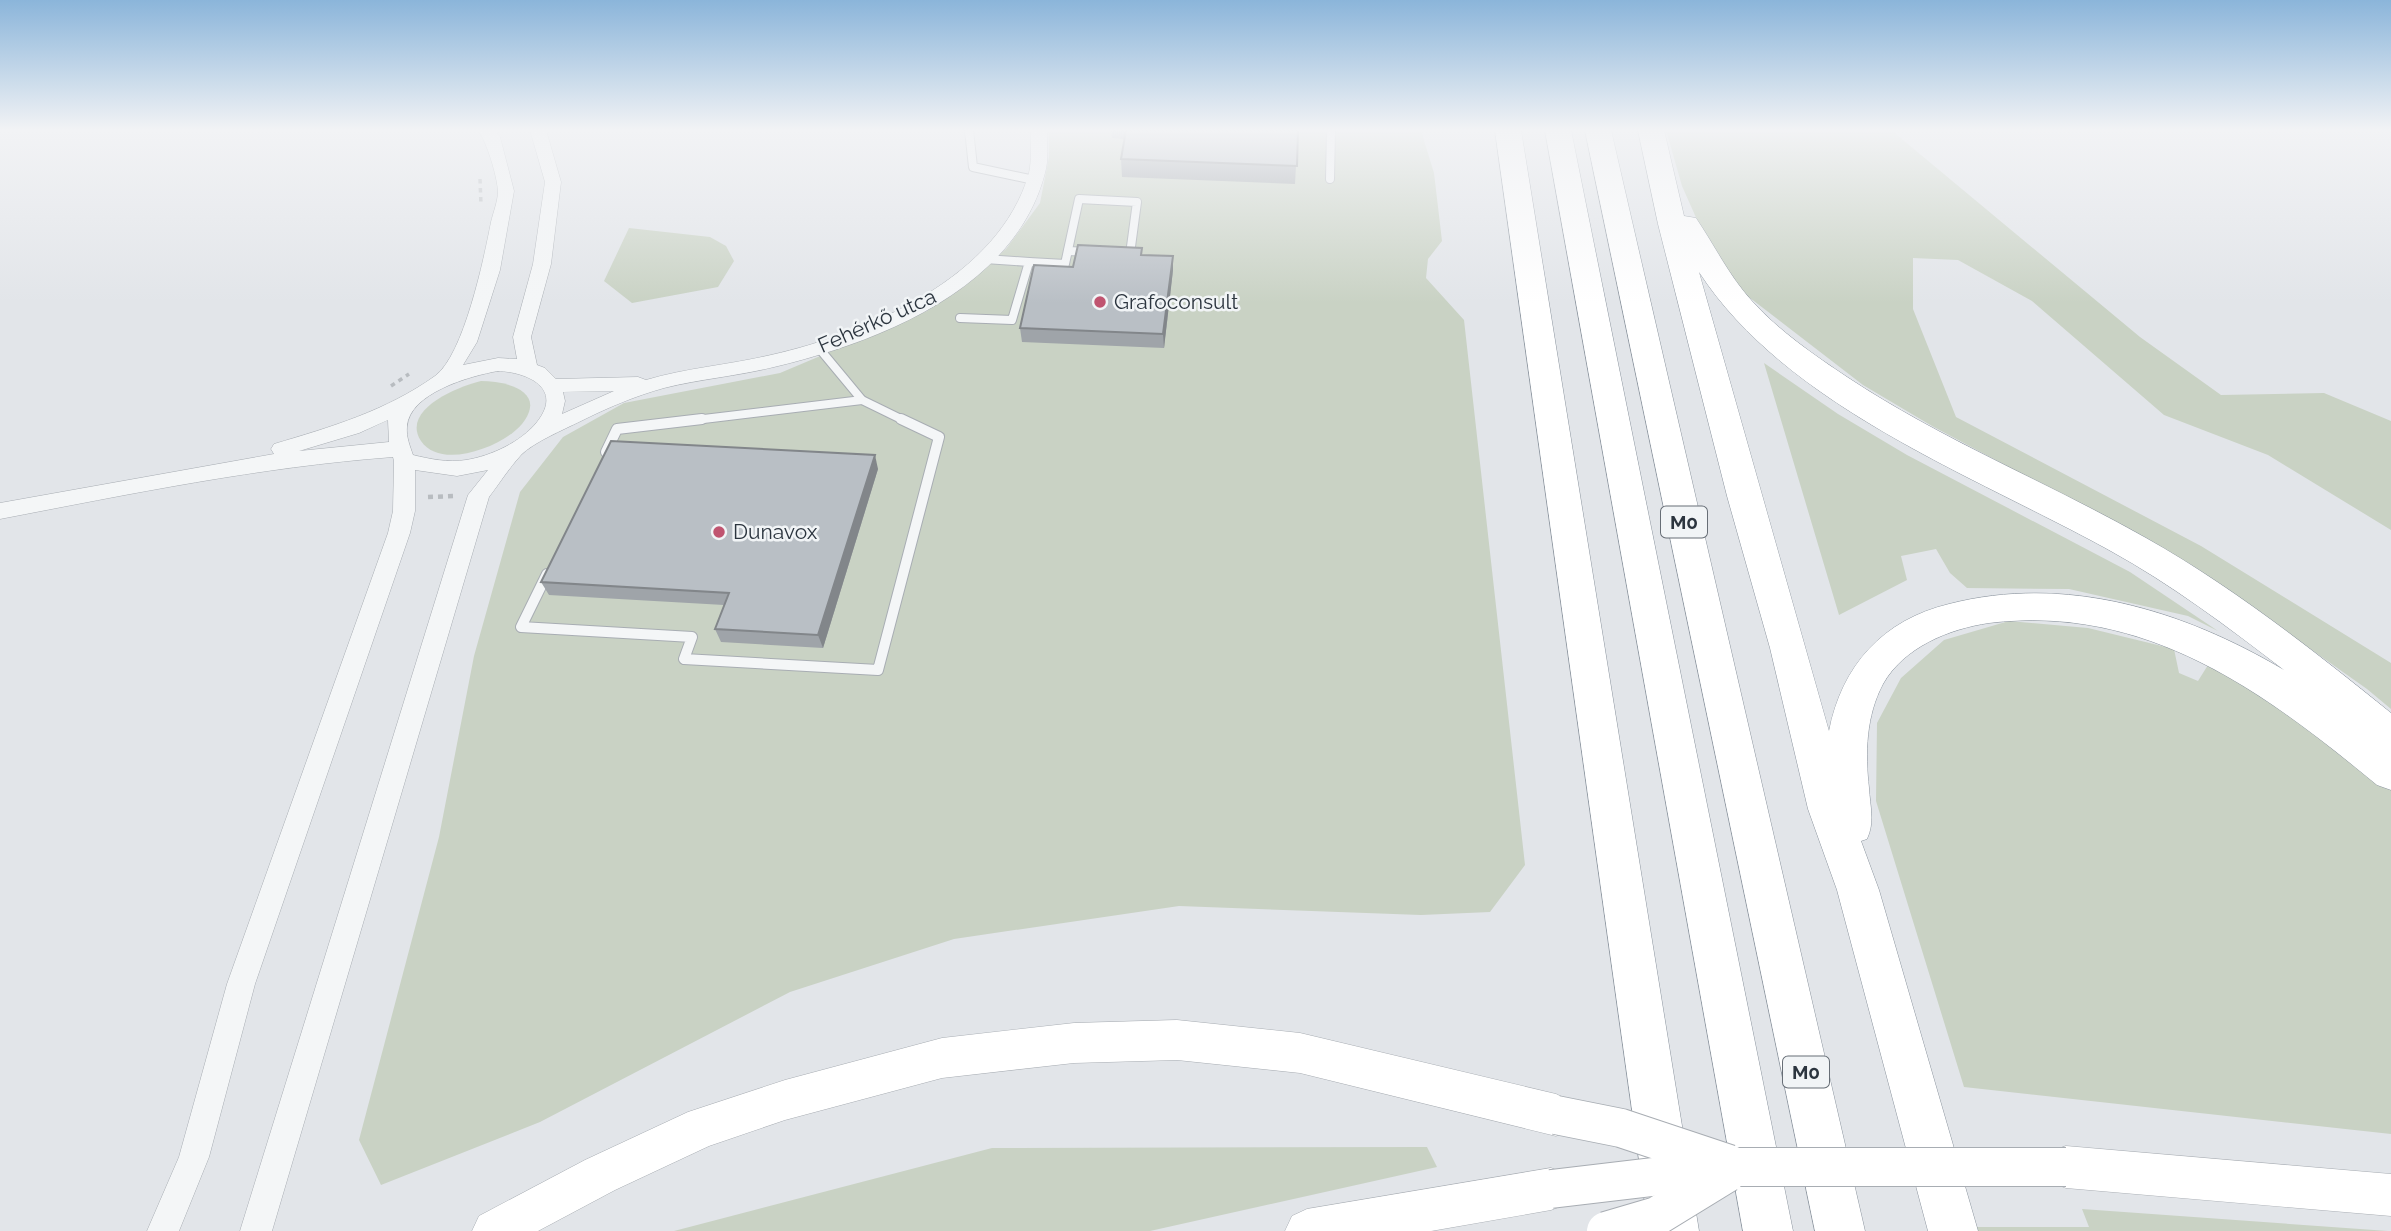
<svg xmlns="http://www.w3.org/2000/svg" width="2391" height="1231" font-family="Raleway,sans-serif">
<rect width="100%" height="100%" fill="#e2e5e9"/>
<g fill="#c9d2c4">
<path d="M1049 130H1419L1422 134 1434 173 1442 241 1428 259 1426 278 1464 320 1525 865 1490 912 1421 915 1179 906 954 939 790 992 540 1122 381 1185 359 1140 439 837 474 656 520 492 563 437 624 403 780 373 927 311 1006 249 1040 203 1049 157Z"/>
<path d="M1666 130H1891L2140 337 2221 395 2324 393 2391 421V530L2268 455 2164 415 2032 301 1958 260 1913 258V309L1956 417 2201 546 2391 663V709L2367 689 2190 564 1932 426 1863 385 1737 288 1714 258 1682 186Z"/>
<path d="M629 228 710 237 726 246 734 261 718 287 632 303 604 281Z"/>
<path d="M1764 363 1838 414 1907 455 2130 572 2218 631 2188 616 2069 589 1967 588 1950 573 1936 549 1901 556 1907 580 1839 615Z"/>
<path d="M481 381C506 381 548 391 522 424 504 446 441 471 421 441 400 409 460 386 481 381Z"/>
<path d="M2009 621 2088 628 2174 649 2179 673 2198 681 2208 665 2226 666 2391 789V1134L1964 1087 1876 801 1877 723 1901 678 1944 640Z"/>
<path d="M1427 1147 1437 1167 1150 1231H674L992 1148Z"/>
<path d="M2082 1209 2388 1231H1977L1976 1227H2089Z"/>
</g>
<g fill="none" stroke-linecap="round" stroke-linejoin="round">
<defs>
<g id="service-far1">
<path d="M969 130 973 167 1034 180"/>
<path d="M1330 179 1331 130"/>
<path d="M1068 251 1090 252"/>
<path d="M1029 262 1065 264 1079 199 1137 202 1130 254H1124"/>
<path d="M960 318 1012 320 1029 262 985 259"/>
<path d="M862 400 905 421"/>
<path d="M687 421 862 400 818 347"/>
</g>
<g id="service">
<path d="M606 452 617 429 702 419"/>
<path d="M547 574 521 627 692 637 684 659 878 670 939 437 901 419"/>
</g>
<path id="minor" d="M478 130H495L500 137 514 191 500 270 477 342 463 365 498 358 517 359 513 337 533 264 545 182 530 130H546L561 182 551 264 531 337 537 365 545 368 556 379 638 377 646 380C686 368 729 365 771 355 868 333 999 278 1029 173 1032 160 1030 144 1031 130H1047C1047 144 1049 159 1045 173 1015 289 879 342 774 367 738 376 700 379 664 388 635 396 607 408 581 421 563 430 534 442 521 455 509 468 499 484 489 497L272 1231H240L468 495 488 470 457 476 415 470V511L410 533 255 984 209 1157 179 1231H147L179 1157 227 984 388 533 393 511 394 461 393 457C260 467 130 494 0 519V503L274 454 271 449 274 444C331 427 386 411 435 376 464 355 484 258 491 222 493 213 498 201 498 191 497 176 487 142 478 130ZM498 371C527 372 564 388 537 422 521 442 491 456 466 460 448 463 430 459 413 455 410 446 406 437 407 427 409 393 470 376 498 371ZM614 391 562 414 565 401 563 392ZM388 420 389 442 299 451 359 433Z"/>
<g id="secondary">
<path d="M1177 1020 1300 1033 1556 1094 1570 1101 1577 1115 1570 1129 1556 1136 1300 1073 1177 1060 1074 1063 942 1078 785 1120 709 1146 615 1190 538 1231H472L479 1216 585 1160 688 1112 785 1080 942 1038 1074 1023Z"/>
<path d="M2066 1146 2391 1174V1216L2066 1188 2051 1182 2045 1167 2051 1152Z"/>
<path d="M1551 1168 1566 1174 1572 1189 1566 1204 1551 1210 1431 1231H1285L1292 1216 1307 1209Z"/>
</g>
<g id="trunk">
<path d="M1495 130H1521L1699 1231H1649Z"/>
<path d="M1545 130H1571L1793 1231H1743Z"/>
<path d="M1585 130H1611L1865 1231H1815Z"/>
<path d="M1638 130H1664L1684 216 1696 218C1715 246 1729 276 1752 301 1779 331 1814 355 1847 377 1942 440 2047 482 2146 538 2233 587 2313 650 2391 713V790L2377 785C2263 691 2146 604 1989 623 1949 629 1904 647 1883 684 1866 716 1865 753 1869 788 1870 806 1875 822 1867 839L1861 841 1879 890 1978 1231H1928L1837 890 1808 809 1770 648 1727 496 1658 224ZM1699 272C1786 406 1973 475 2109 550 2171 584 2228 627 2284 670 2183 610 2065 574 1949 604 1883 620 1842 665 1829 731Z"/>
</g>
</defs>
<use href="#service-far1" stroke="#a8adb3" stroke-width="10"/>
<use href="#service" stroke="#a8adb3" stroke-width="12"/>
<use href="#minor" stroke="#a8adb3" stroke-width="1"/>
<use href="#secondary" stroke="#a8adb3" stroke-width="1"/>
<use href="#trunk" stroke="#8b949e" stroke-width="1"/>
<g stroke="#b8bcc0" stroke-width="3.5" stroke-dasharray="4.5 4.5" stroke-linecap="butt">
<path d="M480 179 481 205"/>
<path d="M391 386 409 374"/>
</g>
<path stroke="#b8bcc0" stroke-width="4.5" stroke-dasharray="5 5" stroke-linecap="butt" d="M428 497 455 496"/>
<use href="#service-far1" stroke="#f4f6f7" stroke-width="8"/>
<use href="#service" stroke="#f4f6f7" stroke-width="10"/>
<use href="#minor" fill="#f4f6f7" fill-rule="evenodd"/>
<use href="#secondary" fill="#fff" fill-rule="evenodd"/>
<use href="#trunk" fill="#fff" fill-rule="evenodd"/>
<defs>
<g id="secondary-bridge">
<path d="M1556 1115 1621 1128 1729 1164"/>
<path d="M1551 1189 1737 1167H2066"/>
<path d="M1606 1231 1657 1216 1727 1173"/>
</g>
</defs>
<use href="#secondary-bridge" stroke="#a8adb3" stroke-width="40" stroke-linecap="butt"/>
<use href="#secondary-bridge" stroke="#fff" stroke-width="38"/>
</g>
<g fill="#9fa4a9">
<path d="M1111 130H1298L1295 184 1122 177 1121 159 1125 139 1112 138Z"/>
<path d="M1142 255 1173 256V270L1164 348 1022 342 1020 328Z"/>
<path d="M878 469 823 648 721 642 715 629 724 605 549 595 541 582Z"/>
</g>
<g fill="#82868a">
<path d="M1173 256V270L1164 348 1163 334Z"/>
<path d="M875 455 878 469 823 648 818 635Z"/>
</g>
<g fill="#b9bfc5" stroke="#82868a" stroke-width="2">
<path d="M1126 130H1298L1297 166 1121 159Z"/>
<path d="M1078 245 1142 248 1141 255 1173 256 1163 334 1020 328 1034 265 1073 267Z"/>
<path d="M611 441 875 455 818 635 715 629 729 593 541 582Z"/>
</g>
<linearGradient id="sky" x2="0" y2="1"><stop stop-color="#8bb5da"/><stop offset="0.43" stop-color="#f2f3f5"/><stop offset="1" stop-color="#f2f3f5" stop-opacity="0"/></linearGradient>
<rect width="2391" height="303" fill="url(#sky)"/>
<g fill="#c05470" stroke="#f1f4f6" stroke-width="2.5">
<circle cx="1100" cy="302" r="7"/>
<circle cx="719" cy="532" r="7"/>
</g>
<g text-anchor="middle" stroke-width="5" stroke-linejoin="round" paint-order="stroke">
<g fill="#f1f4f6" stroke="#676e76" stroke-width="2">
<rect x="1661" y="506.5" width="46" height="31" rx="5"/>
<rect x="1783" y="1056.5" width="46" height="31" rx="5"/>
</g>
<g font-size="19" font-weight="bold" fill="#2c353f">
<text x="1684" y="529">M0</text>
<text x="1806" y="1079">M0</text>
</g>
<g font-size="21" fill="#2c353f" stroke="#f1f4f6" text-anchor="start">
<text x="1114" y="309">Grafoconsult</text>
<text x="733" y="539">Dunavox</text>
</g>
<g font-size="21" fill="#2c353f" stroke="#f1f4f6">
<text transform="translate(877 321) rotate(-24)" y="7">Fehérkő utca</text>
</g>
</g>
</svg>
